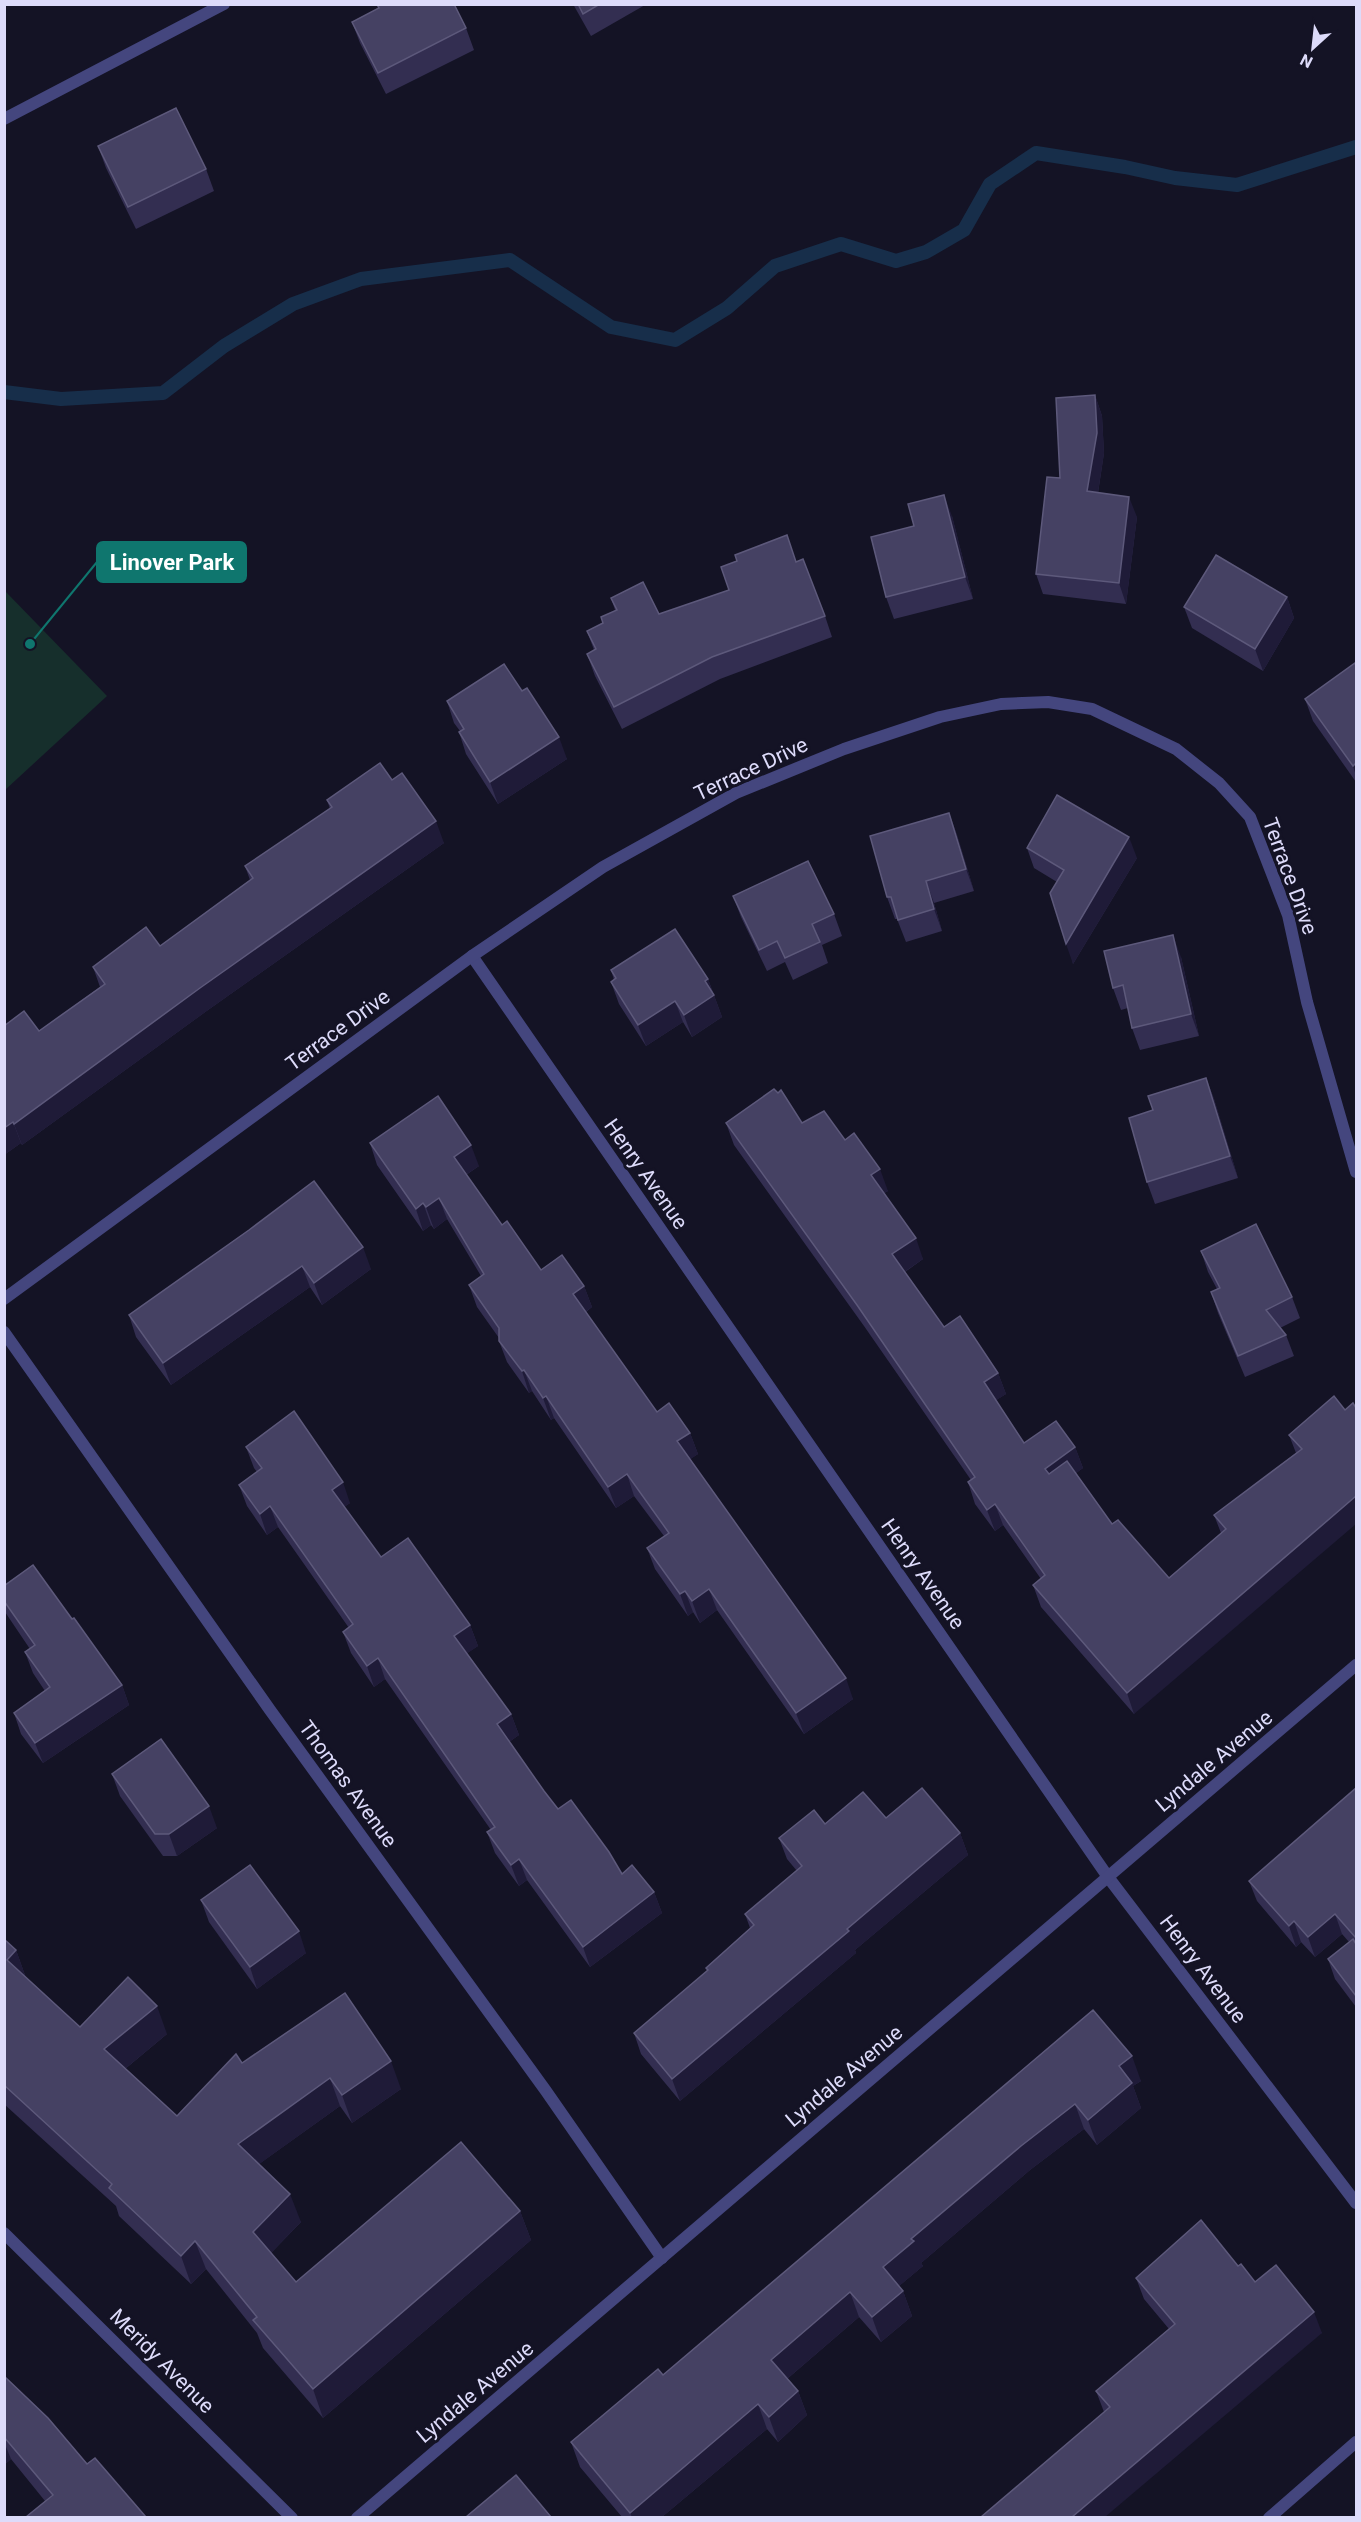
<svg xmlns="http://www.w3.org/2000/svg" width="1361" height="2522" font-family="Roboto,sans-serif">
<rect width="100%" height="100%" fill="#141325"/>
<path fill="#162f2c" d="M5 591 107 696 5 790Z"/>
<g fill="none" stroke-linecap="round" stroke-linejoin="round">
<path stroke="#172e4a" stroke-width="14" d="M4 392 61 399 163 393 224 346 293 304 361 279 510 260 611 327 675 340 727 308 775 266 841 244 896 261 926 252 964 230 990 184 1036 153 1125 167 1175 178 1237 185 1356 147"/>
<g stroke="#44467e" stroke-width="12">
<path d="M4 119 224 4"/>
<path d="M472 956 1108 1877 1356 2203"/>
<path d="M4 1299 472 956 603 867 736 793 844 749 940 717 1001 704 1048 702 1092 709 1176 749 1219 783 1250 817 1288 915 1307 1002 1356 1172"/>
<path d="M4 1332 270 1710 546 2091 662 2258"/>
<path d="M4 2233 292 2518"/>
<path d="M357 2518 1356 1665"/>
<path d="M1269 2518 1356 2442"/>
</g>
</g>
<g fill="#332e51">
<path d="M376 4H454L466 28 474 50 386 94 360 43 352 22 378 8Z"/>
<path d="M573 4H645V5L591 36Z"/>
<path d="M98 146 206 169 214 191 136 229 106 168Z"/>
<path d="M1095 395 1102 416 1104 453 1098 493 1137 517 1126 604 1043 594 1036 574 1060 478Z"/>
<path d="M952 516 973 599 894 619 886 597 914 526Z"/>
<path d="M796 562 825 616 832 637 720 679 622 729 595 676 587 654 594 650 587 631 603 623 615 610 611 598 659 614 729 590Z"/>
<path d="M1287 597 1294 618 1263 671 1192 628 1184 607Z"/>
<path d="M1356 666V782L1313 721 1305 699Z"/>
<path d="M522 691 567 759 498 804 466 754 459 732 460 731 454 723 447 701Z"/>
<path d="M392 780 444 843 208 1010 22 1145 21 1143 4 1155 39 1031 100 987 93 967 160 946 250 880 245 866 330 809 327 800Z"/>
<path d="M949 813 957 835 974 891 934 903 942 931 906 942 897 919H895L887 897Z"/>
<path d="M1027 848 1137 858 1073 964 1057 882 1034 868Z"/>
<path d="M733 896 834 914 842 936 822 945 828 963 793 980 785 962 767 971 741 917Z"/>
<path d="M1181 957 1199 1036 1140 1050 1132 1028 1128 1008 1121 1010 1113 988Z"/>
<path d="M611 970 708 979 722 1017 692 1037 683 1022 646 1046 619 1004 611 982 614 980Z"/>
<path d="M1206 1078 1214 1099 1238 1178 1155 1204 1147 1182 1153 1110Z"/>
<path d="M726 1123 845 1140 888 1191 884 1193 923 1259 905 1272 944 1327 998 1373 1006 1394 996 1400 1024 1443 1075 1447 1083 1468 1076 1473 1112 1524 1169 1578 1221 1533 1214 1515 1296 1453 1289 1435 1345 1410 1134 1714 1041 1607 1033 1585 1041 1579 1003 1525 995 1531 975 1504 968 1482 971 1480 864 1326 734 1145Z"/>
<path d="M370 1143 479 1166 466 1175 502 1225 541 1270 584 1286 592 1307 586 1312 657 1412 690 1433 698 1454 690 1459 853 1699 804 1734 717 1610 700 1623 693 1612 688 1616 655 1569 647 1548 664 1536 634 1496 616 1508 554 1418 551 1420 532 1391 529 1393 507 1362 499 1341V1338L477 1307 469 1285 481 1276 447 1219 434 1229 431 1225 423 1231 377 1165Z"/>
<path d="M249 1230 371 1269 322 1305 310 1287 171 1385 136 1337 129 1315Z"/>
<path d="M1201 1251 1292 1297 1300 1318 1280 1328 1286 1335 1294 1356 1245 1377 1218 1313 1211 1292 1217 1289 1208 1272Z"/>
<path d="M246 1447 350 1503 344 1507 381 1557 470 1625 478 1646 467 1653 511 1714 519 1735 509 1742 544 1791 558 1809 622 1874 654 1892 662 1913 590 1967 527 1880 519 1886 495 1853 487 1832 491 1830 385 1679 374 1687 351 1653 343 1632 349 1628 278 1527 267 1535 247 1506 239 1485 257 1472 254 1468Z"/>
<path d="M4 1586 72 1619 122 1685 129 1705 43 1763 21 1734 14 1713 45 1691 33 1673 25 1652 30 1649 5 1612Z"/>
<path d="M112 1774 217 1828 177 1856H163L120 1796Z"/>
<path d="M1356 1788V2007L1335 1979 1328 1959 1349 1942 1342 1934 1315 1957 1301 1942 1296 1947 1257 1901 1249 1881Z"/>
<path d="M886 1818 960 1833 968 1855 855 1950 856 1953 680 2101 641 2054 634 2033 707 1971 706 1968 750 1928 745 1914 797 1871 787 1859 779 1838 825 1824Z"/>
<path d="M201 1900 306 1953 257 1989 209 1922Z"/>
<path d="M4 1939 16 1950 26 1978 80 2027 167 2034 125 2069 177 2116 242 2063 401 2089 352 2123 340 2106 259 2164 301 2222 271 2253 296 2282 520 2211 531 2240 323 2418 263 2348 257 2333 206 2269 191 2284 119 2216 116 2206 4 2104Z"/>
<path d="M1093 2010 1141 2081 1133 2086 1141 2108 1097 2145 1084 2129 1030 2170 921 2263 923 2266 899 2286 903 2291 912 2316 881 2342 859 2317 787 2379 798 2391 807 2415 778 2442 767 2429 662 2517H622L580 2467 571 2442 663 2375Z"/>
<path d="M1238 2266 1255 2282 1322 2333 1104 2412 1096 2391 1169 2329 1144 2299 1136 2278Z"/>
<path d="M4 2376 87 2464 45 2501 11 2459 4 2465Z"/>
</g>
<g fill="#1f1b38">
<path d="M1095 395 1102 416 1104 453 1095 512 1087 491Z"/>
<path d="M944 495 952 516 973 599 965 577Z"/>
<path d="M1129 497 1137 517 1126 604 1119 583Z"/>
<path d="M1287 597 1294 618 1263 671 1255 649Z"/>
<path d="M559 737 567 759 498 804 490 782Z"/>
<path d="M1356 763V776L1353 766Z"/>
<path d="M949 813 957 835 974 891 966 869Z"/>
<path d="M436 821 444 843 208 1010 22 1145 14 1124 200 988Z"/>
<path d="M1129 837 1137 858 1073 964 1066 944Z"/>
<path d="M926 881 934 903 942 931 934 909Z"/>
<path d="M1173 935 1181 957 1199 1036 1191 1014Z"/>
<path d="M708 979 722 1017 692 1037 684 1015 705 981Z"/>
<path d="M675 1001 683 1022 646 1046 638 1025Z"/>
<path d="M1206 1078 1214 1099 1238 1178 1230 1156Z"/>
<path d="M13 1122 21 1143 4 1155V1128Z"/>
<path d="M471 1145 479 1166 461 1178 454 1157Z"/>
<path d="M880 1169 888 1191 879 1196 871 1175Z"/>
<path d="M439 1198 447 1219 434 1229 426 1207Z"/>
<path d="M423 1203 431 1225 423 1231 416 1209Z"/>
<path d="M916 1238 923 1259 900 1275 892 1254Z"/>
<path d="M363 1247 371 1269 322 1305 314 1283Z"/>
<path d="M302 1266 310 1287 171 1385 163 1363Z"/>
<path d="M584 1286 592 1307 581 1315 573 1294Z"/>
<path d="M524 1370 532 1391 529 1393 522 1371Z"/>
<path d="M998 1373 1006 1394 992 1403 984 1382Z"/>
<path d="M546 1396 554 1418 551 1420 543 1398Z"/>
<path d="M690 1433 698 1454 685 1463 677 1441Z"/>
<path d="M1075 1447 1083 1468 1053 1490 1045 1469Z"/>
<path d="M627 1474 634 1496 616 1508 608 1487Z"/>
<path d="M343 1482 350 1503 339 1511 332 1490Z"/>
<path d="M1356 1496V1524L1134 1714 1127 1693Z"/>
<path d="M995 1504 1003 1525 995 1531 987 1510Z"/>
<path d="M270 1506 278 1527 267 1535 260 1514Z"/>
<path d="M709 1589 717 1610 700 1623 692 1601Z"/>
<path d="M685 1591 693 1612 688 1616 680 1594Z"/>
<path d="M470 1625 478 1646 462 1657 454 1636Z"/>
<path d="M378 1658 385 1679 374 1687 367 1666Z"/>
<path d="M846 1678 853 1699 804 1734 796 1713Z"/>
<path d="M122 1685 129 1705 43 1763 35 1743Z"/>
<path d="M511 1714 519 1735 505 1745 497 1724Z"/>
<path d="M209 1806 217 1828 177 1856 169 1834Z"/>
<path d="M960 1833 968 1855 855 1950 856 1953 680 2101 672 2079Z"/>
<path d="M519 1859 527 1880 519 1886 511 1865Z"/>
<path d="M654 1892 662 1913 590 1967 583 1947Z"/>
<path d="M1335 1914 1342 1934 1315 1957 1308 1937Z"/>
<path d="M1294 1921 1301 1942 1296 1947 1289 1926Z"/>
<path d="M299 1931 306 1953 257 1989 250 1967Z"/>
<path d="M16 1950 26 1978 7 1960Z"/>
<path d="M157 2006 167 2034 114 2078 104 2049Z"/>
<path d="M1132 2056 1141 2081 1133 2086 1141 2108 1097 2145 1088 2120 1119 2066Z"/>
<path d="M391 2061 401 2089 352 2123 342 2095Z"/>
<path d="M330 2078 340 2106 248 2172 238 2144Z"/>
<path d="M1075 2104 1084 2129 1030 2170 921 2263 923 2266 892 2292 883 2267 911 2239 1021 2146Z"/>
<path d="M290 2194 301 2222 264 2260 253 2232Z"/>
<path d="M520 2211 531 2240 323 2418 313 2389Z"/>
<path d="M195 2241 206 2269 191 2284 181 2256Z"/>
<path d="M903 2291 912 2316 881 2342 872 2317Z"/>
<path d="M850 2292 859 2317 780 2385 771 2360Z"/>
<path d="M1314 2312 1322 2333 1105 2517H1072Z"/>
<path d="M798 2391 807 2415 778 2442 769 2417Z"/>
<path d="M758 2404 767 2429 662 2517H632L630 2513Z"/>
<path d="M4 2442 11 2459 4 2465Z"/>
</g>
<g fill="#454163" stroke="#5d597b" stroke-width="1.5">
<path d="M377 4H454L466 28 378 73 352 22 379 8Z"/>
<path d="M578 4H600L583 14Z"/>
<path d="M176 108 206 169 128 207 98 146Z"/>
<path d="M1095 395 1097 433 1087 491 1129 497 1119 583 1036 574 1047 477 1060 478 1056 398Z"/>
<path d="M944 495 965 577 886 597 871 537 914 526 908 504Z"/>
<path d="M787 535 796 562 803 559 825 616 712 657 614 707 587 654 596 649 587 631 603 623 601 617 617 610 611 598 643 582 659 614 729 590 721 567 737 561 735 555Z"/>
<path d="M1216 555 1287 597 1255 649 1184 607Z"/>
<path d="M1355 663 1356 666V763L1353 766 1305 699Z"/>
<path d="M504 664 522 691 527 688 559 737 490 782 459 732 464 729 447 701Z"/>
<path d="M380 763 392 780 402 773 436 821 200 988 14 1124 13 1122 4 1128V1026L24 1011 39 1031 105 984 93 967 146 927 160 946 253 878 245 866 332 807 327 800Z"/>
<path d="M1057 795 1129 837 1066 944 1050 893 1064 870 1027 848Z"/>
<path d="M949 813 966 869 926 881 934 909 898 920 891 897H887L870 836Z"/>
<path d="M808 861 834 914 812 924 820 942 785 958 777 941 759 950 733 896Z"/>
<path d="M675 929 708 979 705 981 714 995 684 1015 675 1001 638 1025 611 982 616 978 611 970Z"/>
<path d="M1173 935 1191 1014 1132 1028 1123 985 1113 988 1104 951Z"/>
<path d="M1206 1078 1230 1156 1147 1182 1129 1118 1153 1110 1148 1096Z"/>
<path d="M774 1089 778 1093 781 1090 802 1123 824 1111 845 1140 854 1133 880 1169 871 1175 916 1238 892 1254 944 1327 960 1316 998 1373 984 1382 1024 1443 1056 1421 1075 1447 1045 1469 1049 1474 1067 1461 1112 1524 1118 1520 1169 1578 1226 1529 1214 1515 1302 1449 1289 1435 1334 1396 1345 1410 1353 1403 1356 1408V1496L1127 1693 1033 1585 1045 1575 995 1504 987 1510 968 1482 975 1477 857 1305 726 1123Z"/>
<path d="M438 1096 471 1145 454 1157 502 1225 507 1221 541 1270 562 1255 584 1286 573 1294 657 1412 669 1403 690 1433 677 1441 846 1678 796 1713 709 1589 692 1601 685 1591 680 1594 647 1548 669 1533 627 1474 608 1487 546 1396 543 1398 524 1370 522 1371 499 1341V1328L469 1285 484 1274 439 1198 426 1207 423 1203 416 1209 370 1143Z"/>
<path d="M314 1181 363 1247 314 1283 302 1266 163 1363 129 1315 249 1230Z"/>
<path d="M1256 1224 1292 1297 1266 1310 1286 1335 1238 1356 1211 1292 1220 1288 1201 1251Z"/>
<path d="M294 1411 343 1482 332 1490 381 1557 408 1538 470 1625 454 1636 511 1714 497 1724 544 1791 558 1809 571 1800 609 1852 622 1874 632 1865 654 1892 583 1947 519 1859 511 1865 487 1832 495 1827 378 1658 367 1666 343 1632 353 1624 270 1506 260 1514 239 1485 262 1468 246 1447Z"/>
<path d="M33 1565 72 1619 74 1618 122 1685 35 1743 14 1713 50 1687 25 1652 35 1645 4 1601V1586Z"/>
<path d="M161 1739 209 1806 169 1834H155L112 1774Z"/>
<path d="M922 1788 960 1833 847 1929 849 1931 672 2079 634 2033 708 1970 706 1968 754 1925 745 1914 802 1866 779 1838 814 1810 825 1824 863 1792 886 1818Z"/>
<path d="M1356 1788V1938L1335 1914 1308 1937 1294 1921 1289 1926 1249 1881Z"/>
<path d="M250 1865 299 1931 250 1967 201 1900Z"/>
<path d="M4 1939 16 1950 7 1960 80 2027 128 1977 157 2006 104 2049 177 2116 236 2054 242 2063 345 1993 391 2061 342 2095 330 2078 238 2144 290 2194 253 2232 296 2282 461 2142 520 2211 313 2389 253 2320 257 2317 195 2241 181 2256 109 2188 112 2184 4 2085Z"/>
<path d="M1353 1939 1356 1944V1996L1328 1959Z"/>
<path d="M1093 2010 1132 2056 1119 2066 1132 2083 1088 2120 1075 2104 1021 2146 911 2239 914 2241 883 2267 903 2291 872 2317 850 2292 771 2360 798 2391 769 2417 758 2404 630 2513 571 2442 658 2369 663 2375Z"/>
<path d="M1201 2220 1238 2266 1241 2264 1255 2282 1276 2265 1314 2312 1072 2517H981L1110 2407 1096 2391 1175 2324 1136 2278Z"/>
<path d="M4 2376 48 2418 87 2464 95 2458 146 2517H26L53 2495 4 2437Z"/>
<path d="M516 2475 551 2517H466Z"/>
</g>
<g text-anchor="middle" stroke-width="6" stroke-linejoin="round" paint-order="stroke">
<g font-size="21" fill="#dddbfa" stroke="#141325">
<text transform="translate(751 769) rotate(-25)" y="7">Terrace Drive</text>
<text transform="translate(1290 876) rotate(70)" y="7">Terrace Drive</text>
<text transform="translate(338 1030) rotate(-36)" y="7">Terrace Drive</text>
<text transform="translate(646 1174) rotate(55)" y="7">Henry Avenue</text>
<text transform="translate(923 1574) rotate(55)" y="7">Henry Avenue</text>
<text transform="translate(1214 1761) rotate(-40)" y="7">Lyndale Avenue</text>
<text transform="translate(348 1784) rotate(54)" y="7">Thomas Avenue</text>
<text transform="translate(1203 1969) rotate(53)" y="7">Henry Avenue</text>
<text transform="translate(844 2076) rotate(-40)" y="7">Lyndale Avenue</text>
<text transform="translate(162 2361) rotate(45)" y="7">Meridy Avenue</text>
<text transform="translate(475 2392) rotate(-40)" y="7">Lyndale Avenue</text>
</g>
</g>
<path fill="none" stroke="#0f766e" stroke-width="2" d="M30 644L97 562"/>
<circle fill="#0f766e" stroke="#141325" stroke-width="2" cx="30" cy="644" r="6"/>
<rect fill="#0f766e" stroke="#0f766e" stroke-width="2" x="97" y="542" width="149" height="40" rx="6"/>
<g font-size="22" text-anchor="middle" font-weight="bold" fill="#fff">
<text x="172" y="570">Linover Park</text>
</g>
<rect width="1361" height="2522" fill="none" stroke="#dddbfa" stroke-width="12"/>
<g transform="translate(1313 48) rotate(207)" stroke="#141325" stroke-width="4.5" paint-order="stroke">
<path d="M0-4.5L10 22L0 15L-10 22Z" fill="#dddbfa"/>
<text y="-9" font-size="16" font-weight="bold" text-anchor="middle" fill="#dddbfa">N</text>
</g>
</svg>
